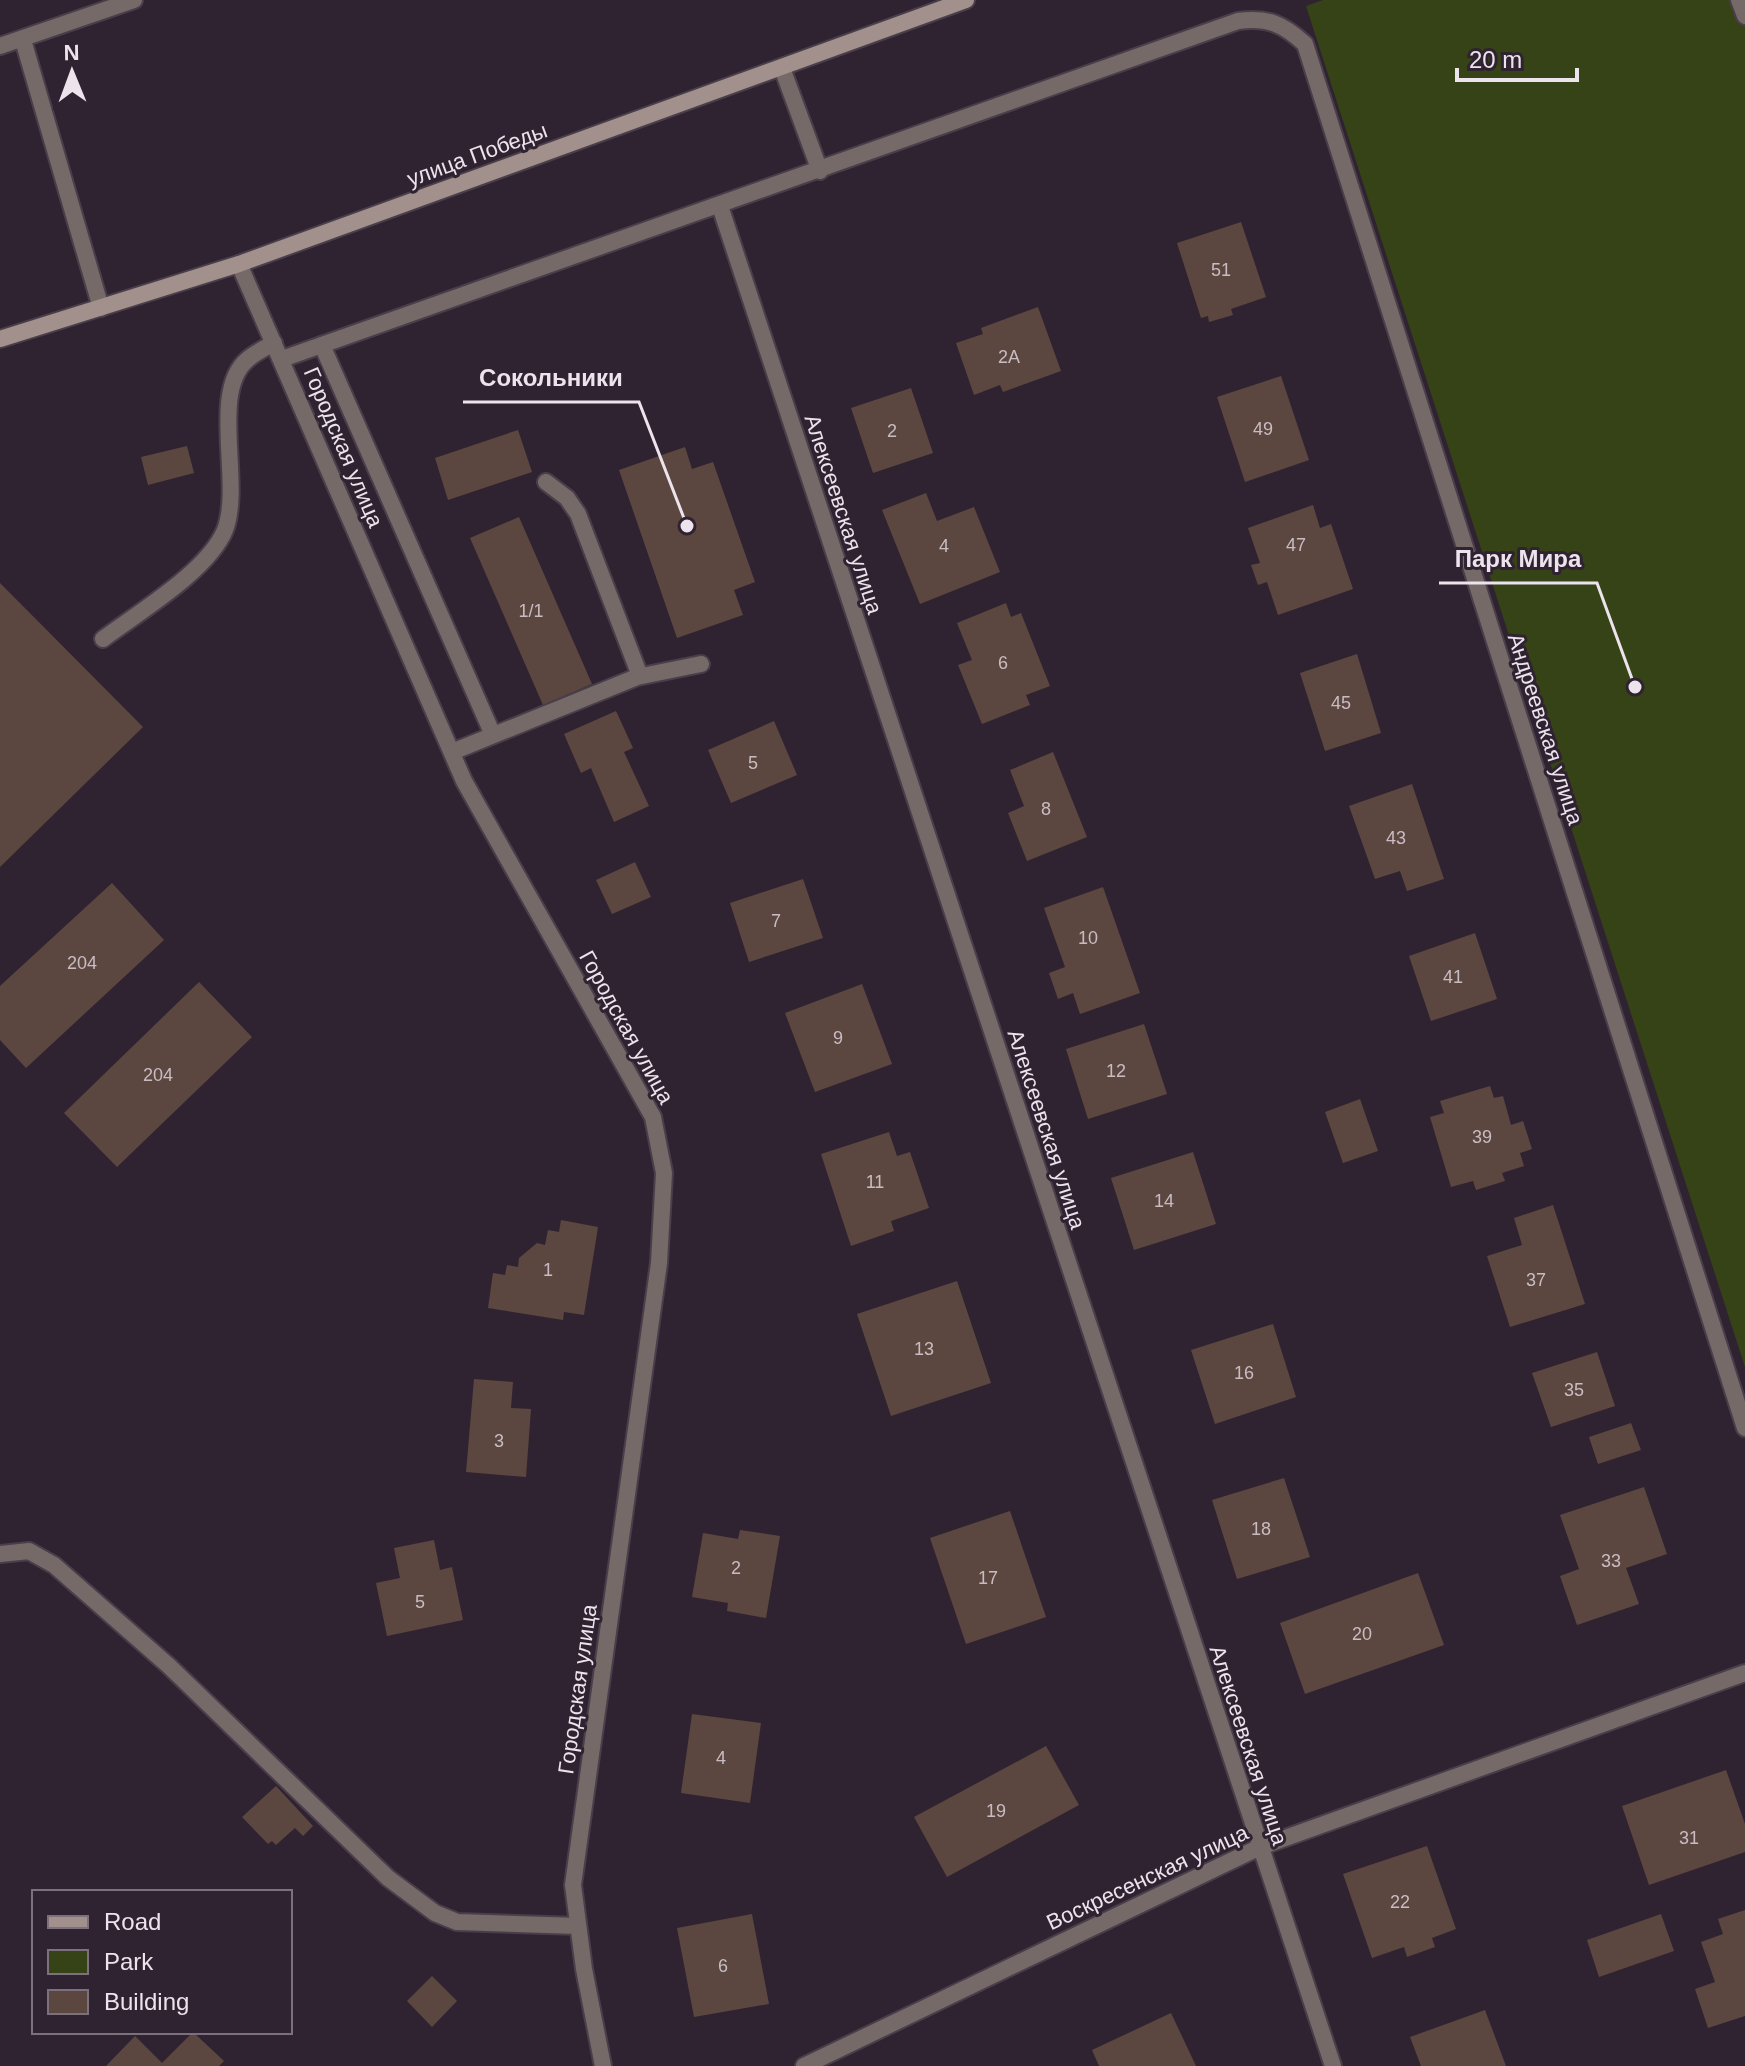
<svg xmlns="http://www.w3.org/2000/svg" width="1745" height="2066" font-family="Helvetica,sans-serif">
<rect width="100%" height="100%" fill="#302331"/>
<path fill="#364317" d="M1323 0H1745V1367L1306 6Z"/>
<g fill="#5c4640">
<path d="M1241 222 1266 297 1231 309 1233 315 1209 322 1208 316 1201 318 1177 243Z"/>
<path d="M1038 307 1061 371 1003 392 1000 385 974 395 956 343 983 334 981 328Z"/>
<path d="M1281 376 1309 460 1245 482 1217 397Z"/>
<path d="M911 388 933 453 873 473 851 408Z"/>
<path d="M518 430 532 472 448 500 435 458Z"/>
<path d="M187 446 194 473 148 485 141 457Z"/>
<path d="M685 447 692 469 713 462 755 582 734 590 743 615 677 638 619 470Z"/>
<path d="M926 493 937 521 974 507 1000 572 920 604 882 510Z"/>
<path d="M1313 505 1320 528 1331 524 1353 589 1278 615 1267 582 1258 585 1251 565 1260 563 1248 528Z"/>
<path d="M519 517 592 684 543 705 470 538Z"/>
<path d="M0 583 143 727 0 867Z"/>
<path d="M1006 603 1011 617 1021 613 1050 686 1026 695 1030 705 982 724 958 665 972 660 957 623Z"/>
<path d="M1357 654 1381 733 1325 751 1300 673Z"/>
<path d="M616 711 633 748 624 752 649 806 614 822 591 768 581 773 564 734Z"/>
<path d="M774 721 797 775 731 803 708 750Z"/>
<path d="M1053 752 1087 837 1027 861 1008 813 1024 806 1010 770Z"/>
<path d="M1412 784 1444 879 1407 891 1400 871 1375 879 1349 806Z"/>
<path d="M635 862 651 897 612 914 596 880Z"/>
<path d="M803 879 823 938 749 962 730 903Z"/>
<path d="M112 883 164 940 26 1068 0 1040V986Z"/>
<path d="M1103 887 1140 993 1080 1014 1073 993 1058 999 1049 973 1065 967 1044 908Z"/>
<path d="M1475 933 1497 999 1431 1021 1409 956Z"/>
<path d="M199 982 252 1037 117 1167 64 1113Z"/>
<path d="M862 984 892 1064 815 1092 785 1013Z"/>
<path d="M1144 1024 1167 1094 1088 1119 1066 1049Z"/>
<path d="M1490 1086 1494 1098 1503 1096 1511 1125 1523 1121 1532 1149 1520 1153 1524 1166 1502 1173 1505 1181 1476 1190 1473 1181 1451 1187 1430 1117 1444 1113 1440 1101Z"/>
<path d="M1360 1099 1378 1151 1343 1163 1325 1112Z"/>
<path d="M889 1132 897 1156 910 1152 929 1208 891 1221 894 1231 851 1246 821 1154Z"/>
<path d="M1193 1152 1216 1224 1134 1250 1111 1178Z"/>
<path d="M1553 1205 1585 1304 1510 1327 1487 1256 1522 1245 1514 1218Z"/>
<path d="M561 1220 598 1227 584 1315 564 1312 563 1320 488 1308 493 1273 505 1275 507 1265 518 1267 519 1258 537 1243 545 1245 548 1230 559 1232Z"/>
<path d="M957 1281 991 1383 891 1416 857 1314Z"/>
<path d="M1273 1324 1296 1397 1215 1424 1191 1350Z"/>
<path d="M1597 1352 1615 1406 1551 1427 1532 1373Z"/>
<path d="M474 1379 513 1382 511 1408 531 1409 526 1477 466 1472Z"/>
<path d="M1631 1423 1641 1450 1598 1464 1589 1437Z"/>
<path d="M1284 1478 1310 1557 1237 1579 1212 1500Z"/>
<path d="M1644 1487 1667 1554 1626 1568 1639 1604 1577 1625 1560 1576 1579 1569 1560 1515Z"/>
<path d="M1010 1511 1046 1617 966 1644 930 1538Z"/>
<path d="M740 1530 780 1536 766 1618 727 1611 728 1603 692 1597 703 1533 738 1539Z"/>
<path d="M434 1540 440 1570 452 1567 463 1620 387 1636 376 1583 400 1578 394 1548Z"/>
<path d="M1418 1573 1444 1645 1305 1694 1280 1623Z"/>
<path d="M692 1714 761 1723 750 1803 681 1793Z"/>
<path d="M1046 1746 1079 1805 947 1877 914 1817Z"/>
<path d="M1726 1770 1745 1824V1852L1649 1885 1622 1806Z"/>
<path d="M276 1786 313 1826 303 1836 295 1828 276 1845 272 1841 268 1844 242 1817Z"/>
<path d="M1427 1846 1456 1929 1432 1938 1435 1947 1407 1957 1404 1947 1372 1958 1343 1874Z"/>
<path d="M1745 1910V2016L1708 2028 1695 1989 1715 1982 1701 1942 1723 1934 1718 1919Z"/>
<path d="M752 1914 769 2004 694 2017 677 1928Z"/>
<path d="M1661 1914 1674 1951 1599 1977 1587 1940Z"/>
<path d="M432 1976 457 2001 432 2027 407 2001Z"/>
<path d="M1485 2010 1506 2066H1421L1410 2037Z"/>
<path d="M1171 2013 1196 2066H1099L1092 2050Z"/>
<path d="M193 2032 224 2061 219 2066H106L135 2036 162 2063Z"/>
</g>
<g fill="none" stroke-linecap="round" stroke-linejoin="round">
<defs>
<g id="lane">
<path d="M1739 0 1745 16"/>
<path d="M322 345 493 735"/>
<path d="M546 482 567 498 578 514 640 676"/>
<path d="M103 639C139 612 208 571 225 530 243 483 209 391 248 359 255 353 265 348 274 343"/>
<path d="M452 752 637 677 701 664"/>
<path d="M0 1554 29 1551 54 1565 169 1666 388 1878 435 1913 457 1922 578 1926"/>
</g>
<g id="street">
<path d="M23 40 101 308"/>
<path d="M0 46 134 0"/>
<path d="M782 68 820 171"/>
<path d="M720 206 1333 2066"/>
<path d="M239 264 464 781 653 1117 664 1173 659 1263 573 1885 584 1969 603 2066"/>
<path d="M282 359 1238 21C1268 17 1283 24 1305 44L1745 1428"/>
<path d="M804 2066 1260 1847 1745 1673"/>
</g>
<path id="secondary" d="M0 339 239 264 966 0"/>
</defs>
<use href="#lane" stroke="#4a3e4b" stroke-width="20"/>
<use href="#street" stroke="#4a3e4b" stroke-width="20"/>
<use href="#secondary" stroke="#4a3e4b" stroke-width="20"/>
<use href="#lane" stroke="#756a67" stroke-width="16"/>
<use href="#street" stroke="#756a67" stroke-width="16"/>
<use href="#secondary" stroke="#a1908b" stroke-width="16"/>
</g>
<g text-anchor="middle" stroke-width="6" stroke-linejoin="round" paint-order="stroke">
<g font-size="18" fill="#c8bcc2">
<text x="1221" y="276">51</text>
<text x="1009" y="363">2А</text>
<text x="1263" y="435">49</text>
<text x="892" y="437">2</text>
<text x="1296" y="551">47</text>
<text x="944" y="552">4</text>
<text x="531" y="617">1/1</text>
<text x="1003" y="669">6</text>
<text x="1341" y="709">45</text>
<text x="753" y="769">5</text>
<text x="1046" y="815">8</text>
<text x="1396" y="844">43</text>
<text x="776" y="927">7</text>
<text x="1088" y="944">10</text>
<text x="82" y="969">204</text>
<text x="1453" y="983">41</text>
<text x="838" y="1044">9</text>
<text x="1116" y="1077">12</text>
<text x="158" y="1081">204</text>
<text x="1482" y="1143">39</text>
<text x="875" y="1188">11</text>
<text x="1164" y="1207">14</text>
<text x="548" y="1276">1</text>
<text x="1536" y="1286">37</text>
<text x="924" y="1355">13</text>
<text x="1244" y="1379">16</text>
<text x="1574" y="1396">35</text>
<text x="499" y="1447">3</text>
<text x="1261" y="1535">18</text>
<text x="1611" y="1567">33</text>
<text x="736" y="1574">2</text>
<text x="988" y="1584">17</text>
<text x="420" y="1608">5</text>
<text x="1362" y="1640">20</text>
<text x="721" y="1764">4</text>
<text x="996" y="1817">19</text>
<text x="1689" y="1844">31</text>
<text x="1400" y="1908">22</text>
<text x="723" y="1972">6</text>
</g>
<g font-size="22" fill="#ece3ed" stroke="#302331">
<text transform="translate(477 154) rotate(-20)" y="8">улица Победы</text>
<text transform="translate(344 447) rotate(67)" y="8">Городская улица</text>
<text transform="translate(844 514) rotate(72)" y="8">Алексеевская улица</text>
<text transform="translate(1546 729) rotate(72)" y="8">Андреевская улица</text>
<text transform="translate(627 1027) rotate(61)" y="8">Городская улица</text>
<text transform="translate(1047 1129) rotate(72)" y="8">Алексеевская улица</text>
<text transform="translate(577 1689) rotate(-82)" y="8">Городская улица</text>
<text transform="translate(1249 1745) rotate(72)" y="8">Алексеевская улица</text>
<text transform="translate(1147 1877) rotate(-25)" y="8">Воскресенская улица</text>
</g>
</g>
<path fill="none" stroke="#ece3ed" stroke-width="3" d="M687 526L639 402H463M1635 687L1597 583H1439"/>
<g fill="#ece3ed" stroke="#302331" stroke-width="3">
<circle cx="687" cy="526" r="8"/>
<circle cx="1635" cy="687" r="8"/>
</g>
<g font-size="24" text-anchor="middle" font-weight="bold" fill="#ece3ed" stroke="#302331" stroke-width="6" stroke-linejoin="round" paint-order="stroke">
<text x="551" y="386">Сокольники</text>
<text x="1518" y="567">Парк Мира</text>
</g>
<rect x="32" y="1890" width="260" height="144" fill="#302331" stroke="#7b707c" stroke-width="2"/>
<rect x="48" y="1916" width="40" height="12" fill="#a1908b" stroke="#7b707c" stroke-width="2"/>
<text x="104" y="1930" font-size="24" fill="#ece3ed">Road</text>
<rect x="48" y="1950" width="40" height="24" fill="#364317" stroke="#7b707c" stroke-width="2"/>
<text x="104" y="1970" font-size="24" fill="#ece3ed">Park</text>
<rect x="48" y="1990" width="40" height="24" fill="#5c4640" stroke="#7b707c" stroke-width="2"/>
<text x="104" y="2010" font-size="24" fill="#ece3ed">Building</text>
<g transform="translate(72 72) rotate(359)" stroke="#302331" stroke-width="6" paint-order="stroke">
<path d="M0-6L14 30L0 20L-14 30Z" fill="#ece3ed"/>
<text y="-12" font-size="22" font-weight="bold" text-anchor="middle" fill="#ece3ed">N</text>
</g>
<path d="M1457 68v12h120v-12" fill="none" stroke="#ece3ed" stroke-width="4"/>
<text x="1469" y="68" font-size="24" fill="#ece3ed" stroke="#302331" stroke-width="6" paint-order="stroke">20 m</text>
</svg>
